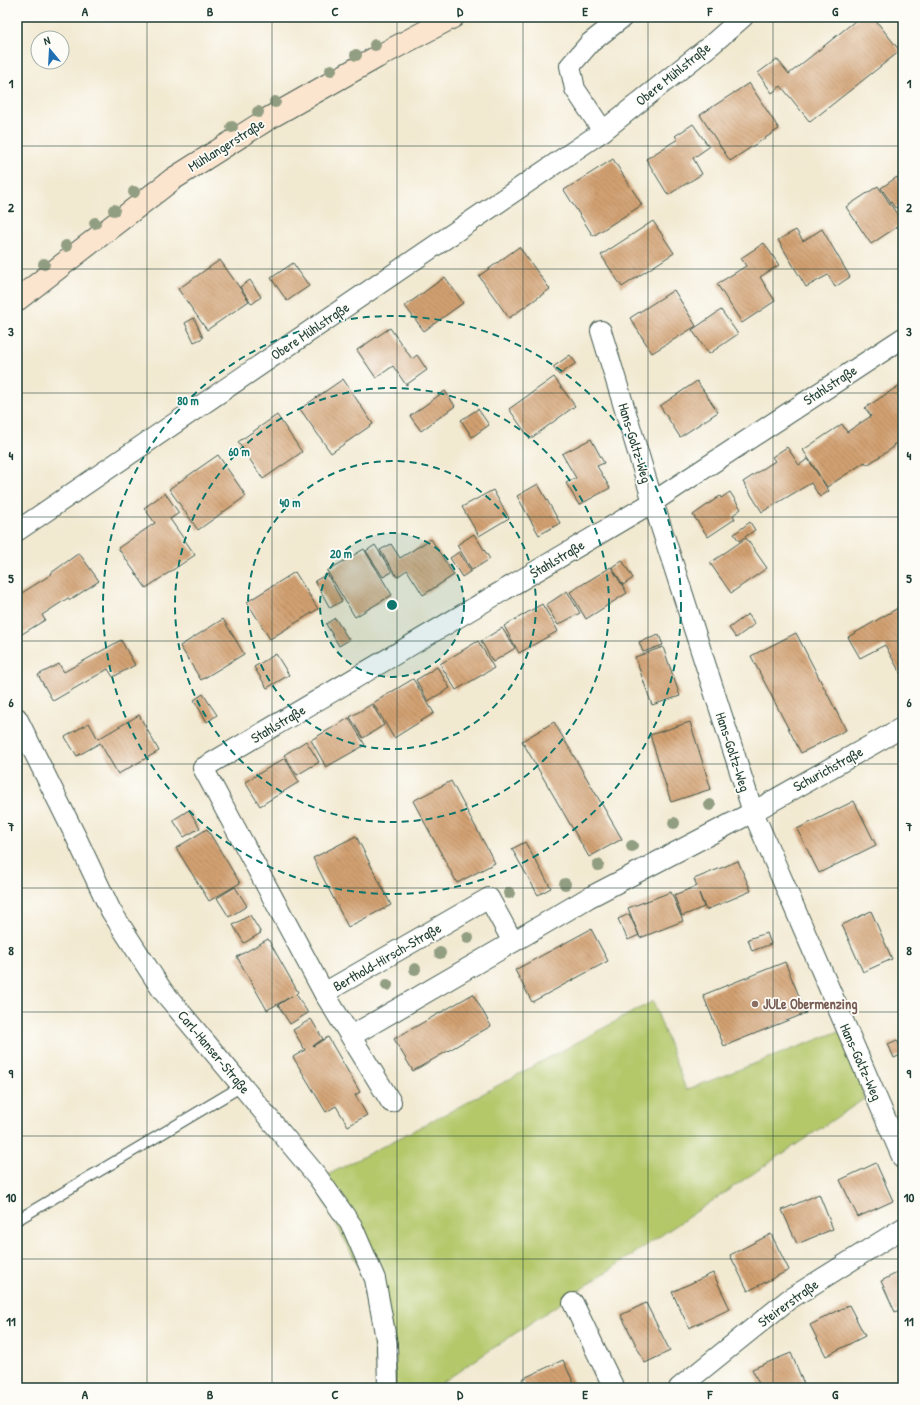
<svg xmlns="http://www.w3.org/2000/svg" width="920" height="1405" font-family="'Patrick Hand',sans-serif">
<defs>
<pattern id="building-back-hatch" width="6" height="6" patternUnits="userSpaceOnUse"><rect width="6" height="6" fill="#d2a071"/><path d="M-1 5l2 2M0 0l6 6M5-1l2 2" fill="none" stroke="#aa845e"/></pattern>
</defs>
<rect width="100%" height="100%" fill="#fdfcf7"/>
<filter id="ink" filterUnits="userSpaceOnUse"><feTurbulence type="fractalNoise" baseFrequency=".025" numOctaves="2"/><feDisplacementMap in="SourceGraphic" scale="8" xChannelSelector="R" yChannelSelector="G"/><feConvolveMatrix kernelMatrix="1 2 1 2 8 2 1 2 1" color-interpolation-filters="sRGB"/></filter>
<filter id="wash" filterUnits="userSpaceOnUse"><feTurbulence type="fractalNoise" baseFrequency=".012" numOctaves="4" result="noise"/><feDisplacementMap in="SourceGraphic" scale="16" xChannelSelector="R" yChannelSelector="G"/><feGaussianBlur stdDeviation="0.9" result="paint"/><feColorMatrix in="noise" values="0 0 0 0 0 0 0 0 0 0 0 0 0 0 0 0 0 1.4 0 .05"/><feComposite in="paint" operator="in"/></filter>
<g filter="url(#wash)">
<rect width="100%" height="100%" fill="#f2e9d1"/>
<path fill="#b4c86b" stroke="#6a8250" d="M653 1001 686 1090 837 1032 848 1034 864 1099 434 1388H378L368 1284 314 1182 451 1111Z"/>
<g id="blocks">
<g fill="url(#building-back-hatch)">
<path d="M860 17H873L900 51 810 122 781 86 772 93 758 73 777 59 789 74Z"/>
<path d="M749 83 779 129 730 161 700 115Z"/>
<path d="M693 124 709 147 693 158 702 174 668 195 646 159 678 139 675 136Z"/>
<path d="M613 159 642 205 593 236 564 190Z"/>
<path d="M897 177 903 186V203L895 208 881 188Z"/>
<path d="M878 186 903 223 871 244 846 207Z"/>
<path d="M653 221 674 253 622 287 601 255Z"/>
<path d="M822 229 850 277 835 287 828 275 806 287 778 240 796 230 803 241Z"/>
<path d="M764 243 779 265 760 277 775 301 742 323 717 284 746 266 741 258Z"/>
<path d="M519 247 550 289 509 318 479 276Z"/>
<path d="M220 260 249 301 207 330 178 289Z"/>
<path d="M293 263 309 286 287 301 271 278Z"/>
<path d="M445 277 463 303 424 331 405 306Z"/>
<path d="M250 280 261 297 252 304 240 287Z"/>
<path d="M674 290 696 326 652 353 630 318Z"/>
<path d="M721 310 738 334 709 354 692 330Z"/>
<path d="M194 318 203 338 194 342 185 323Z"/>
<path d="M390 328 412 359 417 355 427 370 406 385 393 366 376 378 357 350Z"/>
<path d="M570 355 576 363 559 375 553 367Z"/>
<path d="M554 377 575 406 530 439 509 409Z"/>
<path d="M343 379 373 424 331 453 300 409Z"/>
<path d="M697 381 718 412 680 437 660 406Z"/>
<path d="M903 383V439L893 445 894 447 867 465 865 462 827 487 803 450 842 424 847 432 871 416 865 408Z"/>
<path d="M445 391 455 406 421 431 410 416Z"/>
<path d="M478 409 489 425 472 437 461 420Z"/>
<path d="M277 415 302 452 263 479 238 442Z"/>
<path d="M591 439 604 463 597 466 610 488 579 505 566 483 576 478 562 454Z"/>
<path d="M787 447 799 465 808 459 829 491 820 497 811 483 762 512 743 482 775 461 772 457Z"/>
<path d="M218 455 246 496 198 530 169 489Z"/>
<path d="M538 484 560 523 539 535 517 496Z"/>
<path d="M493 490 509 518 479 536 462 507Z"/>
<path d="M730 492 741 509 733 515 735 519 708 537 693 515 720 496 721 498Z"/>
<path d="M165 493 179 513 170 519 195 555 146 588 118 548 155 523 144 508Z"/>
<path d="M750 522 755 530 739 541 734 534Z"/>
<path d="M474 534 490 559 472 570 457 545Z"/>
<path d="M746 538 767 568 731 593 710 563Z"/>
<path d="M431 539 454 575 423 595 407 570 397 577 380 550 391 544 400 558Z"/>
<path d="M375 545 392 572 383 577 366 551Z"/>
<path d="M364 549 392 595 355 617 327 571Z"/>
<path d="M459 552 471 571 462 577 450 558Z"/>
<path d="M79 553 99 581 70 600 68 598 42 615 45 620 17 637V596L52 574 51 573Z"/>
<path d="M622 560 633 578 623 585 612 567Z"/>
<path d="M611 567 627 593 586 619 570 592Z"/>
<path d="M295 572 318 609 270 639 247 602Z"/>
<path d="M327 574 342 601 330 608 315 581Z"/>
<path d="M567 591 580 613 558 625 546 605Z"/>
<path d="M542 604 558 631 519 653 504 626Z"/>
<path d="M903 605V678L885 645 860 658 848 637Z"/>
<path d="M748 614 755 624 736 638 729 628Z"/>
<path d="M335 618 349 640 339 646 326 624Z"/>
<path d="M223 619 244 654 201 680 180 646Z"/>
<path d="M502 628 515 648 493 662 481 641Z"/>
<path d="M796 633 846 730 801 753 751 656Z"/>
<path d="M659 635 663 645 643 652 639 642Z"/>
<path d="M121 640 135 665 113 677 108 669 53 701 38 675 59 664 64 672Z"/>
<path d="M478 641 494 668 456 690 440 664Z"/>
<path d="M663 647 680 696 652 705 635 657Z"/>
<path d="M276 654 289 675 267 688 254 667Z"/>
<path d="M437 667 450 688 428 701 416 680Z"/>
<path d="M413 679 434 713 394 738 373 703Z"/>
<path d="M203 694 217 715 207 722 194 700Z"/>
<path d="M372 704 384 725 363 738 350 717Z"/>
<path d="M139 715 159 751 118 774 100 743 77 756 65 737 89 723 98 739Z"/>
<path d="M349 718 365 745 326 767 311 740Z"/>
<path d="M554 722 622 839 589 857 522 741Z"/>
<path d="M690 722 711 789 671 802 650 735Z"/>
<path d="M306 741 319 762 297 775 284 755Z"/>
<path d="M285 758 299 782 260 806 245 782Z"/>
<path d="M451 781 495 863 457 883 413 801Z"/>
<path d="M854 801 876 845 819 873 797 829Z"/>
<path d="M189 810 200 828 184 837 173 820Z"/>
<path d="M207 829 240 883 209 901 176 848Z"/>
<path d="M356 836 391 905 348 927 313 858Z"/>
<path d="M525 842 551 888 538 895 512 849Z"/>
<path d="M738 861 751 891 706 910 699 893 704 907 682 916 674 895 697 886 694 879Z"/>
<path d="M235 887 247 906 229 917 217 898Z"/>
<path d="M671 892 683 921 640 938 628 908Z"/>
<path d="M871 911 892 959 863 972 842 925Z"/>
<path d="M629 914 639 935 628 940 618 919Z"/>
<path d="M250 915 261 933 244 943 233 925Z"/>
<path d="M591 929 608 961 532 1002 515 970Z"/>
<path d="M767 933 771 944 752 951 748 939Z"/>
<path d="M268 939 298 992 296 994 308 1013 290 1024 278 1005 292 996 267 1010 237 957Z"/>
<path d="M785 962 806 1013 724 1046 703 995Z"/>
<path d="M473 994 491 1026 413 1071 394 1039Z"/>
<path d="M311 1019 323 1039 313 1046 328 1037 360 1092 355 1095 367 1115 348 1126 336 1106 326 1112 293 1057 305 1050 293 1030Z"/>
<path d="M897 1040 903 1054 894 1058 888 1044Z"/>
<path d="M876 1163 893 1201 858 1217 840 1180Z"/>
<path d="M819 1194 833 1229 797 1244 782 1210Z"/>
<path d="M771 1234 789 1270 748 1291 730 1255Z"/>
<path d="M903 1270V1308L895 1312 881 1281Z"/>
<path d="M713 1273 730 1309 689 1328 672 1292Z"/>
<path d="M646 1303 670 1351 645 1363 621 1315Z"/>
<path d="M849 1305 865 1336 826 1356 810 1325Z"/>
<path d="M791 1353 804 1384 795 1388H761L752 1369Z"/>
<path d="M563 1360 576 1388H526L522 1379Z"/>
</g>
</g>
</g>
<g filter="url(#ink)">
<use href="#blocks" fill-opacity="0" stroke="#3f574c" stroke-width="1"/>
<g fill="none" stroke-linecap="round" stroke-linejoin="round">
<defs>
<path id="service" d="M17 1220 242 1086"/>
<g id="minor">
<path d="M603 131 575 89 570 66 590 43 623 17"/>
<path d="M601 331 653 502 753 812 903 1159"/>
<path d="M17 531 603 131 711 45 743 17"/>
<path d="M17 718 76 837 111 911 162 990 317 1176 352 1226 375 1279 387 1344 388 1388"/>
<path d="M324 993 489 898 513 942 588 898 753 812 903 727"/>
<path d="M351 1036 513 942"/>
<path d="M391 1102 324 993 203 768 653 502 903 338"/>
<path d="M573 1303 614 1388"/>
<path d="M679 1388 788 1300 903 1228"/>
</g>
<path id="secondary" d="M17 300 173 179 271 117 377 57 453 17"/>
</defs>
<use href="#service" stroke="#3f574c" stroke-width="12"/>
<use href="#minor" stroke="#3f574c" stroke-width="22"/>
<use href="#secondary" stroke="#3f574c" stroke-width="24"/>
<use href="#service" stroke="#fff" stroke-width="10"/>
<use href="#minor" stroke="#fff" stroke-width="20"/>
<use href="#secondary" stroke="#fce5cf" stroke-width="22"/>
</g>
<g fill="#929e82">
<circle cx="375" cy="45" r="6"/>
<circle cx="356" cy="55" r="6"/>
<circle cx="331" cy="70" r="6"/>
<circle cx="275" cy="102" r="6"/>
<circle cx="258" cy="112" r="6"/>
<circle cx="232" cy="127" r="6"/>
<circle cx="134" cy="192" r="6"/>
<circle cx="114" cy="210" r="6"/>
<circle cx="95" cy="223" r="6"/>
<circle cx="66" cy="246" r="6"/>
<circle cx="44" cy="264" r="6"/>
<circle cx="710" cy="805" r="6"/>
<circle cx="674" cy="823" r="6"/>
<circle cx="632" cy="846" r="6"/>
<circle cx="598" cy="865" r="6"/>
<circle cx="565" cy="884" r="6"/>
<circle cx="509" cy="893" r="6"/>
<circle cx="468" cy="938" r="6"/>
<circle cx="440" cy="953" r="6"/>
<circle cx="415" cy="969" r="6"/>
<circle cx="387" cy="985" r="6"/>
</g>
</g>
<path fill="none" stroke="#1f3d34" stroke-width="1" stroke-opacity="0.55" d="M147 17V1388M272 17V1388M397 17V1388M523 17V1388M648 17V1388M773 17V1388M17 146H903M17 269H903M17 393H903M17 517H903M17 641H903M17 764H903M17 888H903M17 1012H903M17 1136H903M17 1259H903"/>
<circle cx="392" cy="605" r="72" fill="#0f766e" fill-opacity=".12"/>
<g fill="none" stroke="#0f766e" stroke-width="2" stroke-dasharray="7 5">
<circle cx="392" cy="605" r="72"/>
<circle cx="392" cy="605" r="144"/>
<circle cx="392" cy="605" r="217"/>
<circle cx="392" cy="605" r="289"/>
</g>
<circle fill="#8d6e63" stroke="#fdfcf7" stroke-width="1.5" cx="755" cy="1004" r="4"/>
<g text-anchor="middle" stroke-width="3.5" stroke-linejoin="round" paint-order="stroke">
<g font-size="14" fill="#1f3d34" stroke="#fdfcf7">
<text transform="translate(673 74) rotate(-39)" y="5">Obere Mühlstraße</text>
<text transform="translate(226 145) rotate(-32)" y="5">Mühlangerstraße</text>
<text transform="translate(310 331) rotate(-34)" y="5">Obere Mühlstraße</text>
<text transform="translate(830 385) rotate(-33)" y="5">Stahlstraße</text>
<text transform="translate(635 443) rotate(73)" y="5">Hans-Goltz-Weg</text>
<text transform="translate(557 559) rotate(-31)" y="5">Stahlstraße</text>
<text transform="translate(278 724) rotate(-31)" y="5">Stahlstraße</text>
<text transform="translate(733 752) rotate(72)" y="5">Hans-Goltz-Weg</text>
<text transform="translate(828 769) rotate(-29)" y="5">Schurichstraße</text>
<text transform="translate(387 957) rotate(-30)" y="5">Berthold-Hirsch-Straße</text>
<text transform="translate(214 1052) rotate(50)" y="5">Carl-Hanser-Straße</text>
<text transform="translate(861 1062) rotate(66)" y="5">Hans-Goltz-Weg</text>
<text transform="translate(788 1303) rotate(-36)" y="5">Steirerstraße</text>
</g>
<g font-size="14" font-weight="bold" fill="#785e54" stroke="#fdfcf7" text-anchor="start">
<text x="763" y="1009">JULe Obermenzing</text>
</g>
</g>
<circle cx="392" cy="605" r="6" fill="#0f766e" stroke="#fdfcf7" stroke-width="2"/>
<g font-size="12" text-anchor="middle" font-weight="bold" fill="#0f766e" stroke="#fdfcf7" stroke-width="3.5" stroke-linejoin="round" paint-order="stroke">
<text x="188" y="405">80 m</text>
<text x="239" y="456">60 m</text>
<text x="290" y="507">40 m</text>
<text x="341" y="558">20 m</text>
</g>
<rect width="920" height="1405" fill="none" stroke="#fdfcf7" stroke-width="44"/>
<g transform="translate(50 50) rotate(342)"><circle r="19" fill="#fdfcf7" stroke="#a4b0a9"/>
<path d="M0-3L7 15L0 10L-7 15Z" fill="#1f6fb2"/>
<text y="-6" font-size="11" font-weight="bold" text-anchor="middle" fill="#1f3d34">N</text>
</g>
<rect x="22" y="22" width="876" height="1361" fill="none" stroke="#1f3d34" stroke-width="1.5"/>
<g font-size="13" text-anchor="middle" font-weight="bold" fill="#1f3d34">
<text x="85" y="16">A</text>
<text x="210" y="16">B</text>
<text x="335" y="16">C</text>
<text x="460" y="16">D</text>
<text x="585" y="16">E</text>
<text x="710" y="16">F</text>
<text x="835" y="16">G</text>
<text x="11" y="88">1</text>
<text x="909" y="88">1</text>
<text x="11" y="212">2</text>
<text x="909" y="212">2</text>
<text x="11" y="336">3</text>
<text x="909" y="336">3</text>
<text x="11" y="460">4</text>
<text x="909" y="460">4</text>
<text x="11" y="583">5</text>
<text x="909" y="583">5</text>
<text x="11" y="707">6</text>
<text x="909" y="707">6</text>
<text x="11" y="831">7</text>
<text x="909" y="831">7</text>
<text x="11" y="955">8</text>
<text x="909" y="955">8</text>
<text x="11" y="1078">9</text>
<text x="909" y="1078">9</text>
<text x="11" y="1202">10</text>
<text x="909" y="1202">10</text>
<text x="11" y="1326">11</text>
<text x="909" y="1326">11</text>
<text x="85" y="1399">A</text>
<text x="210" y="1399">B</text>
<text x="335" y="1399">C</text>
<text x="460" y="1399">D</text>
<text x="585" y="1399">E</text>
<text x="710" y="1399">F</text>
<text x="835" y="1399">G</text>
</g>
</svg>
